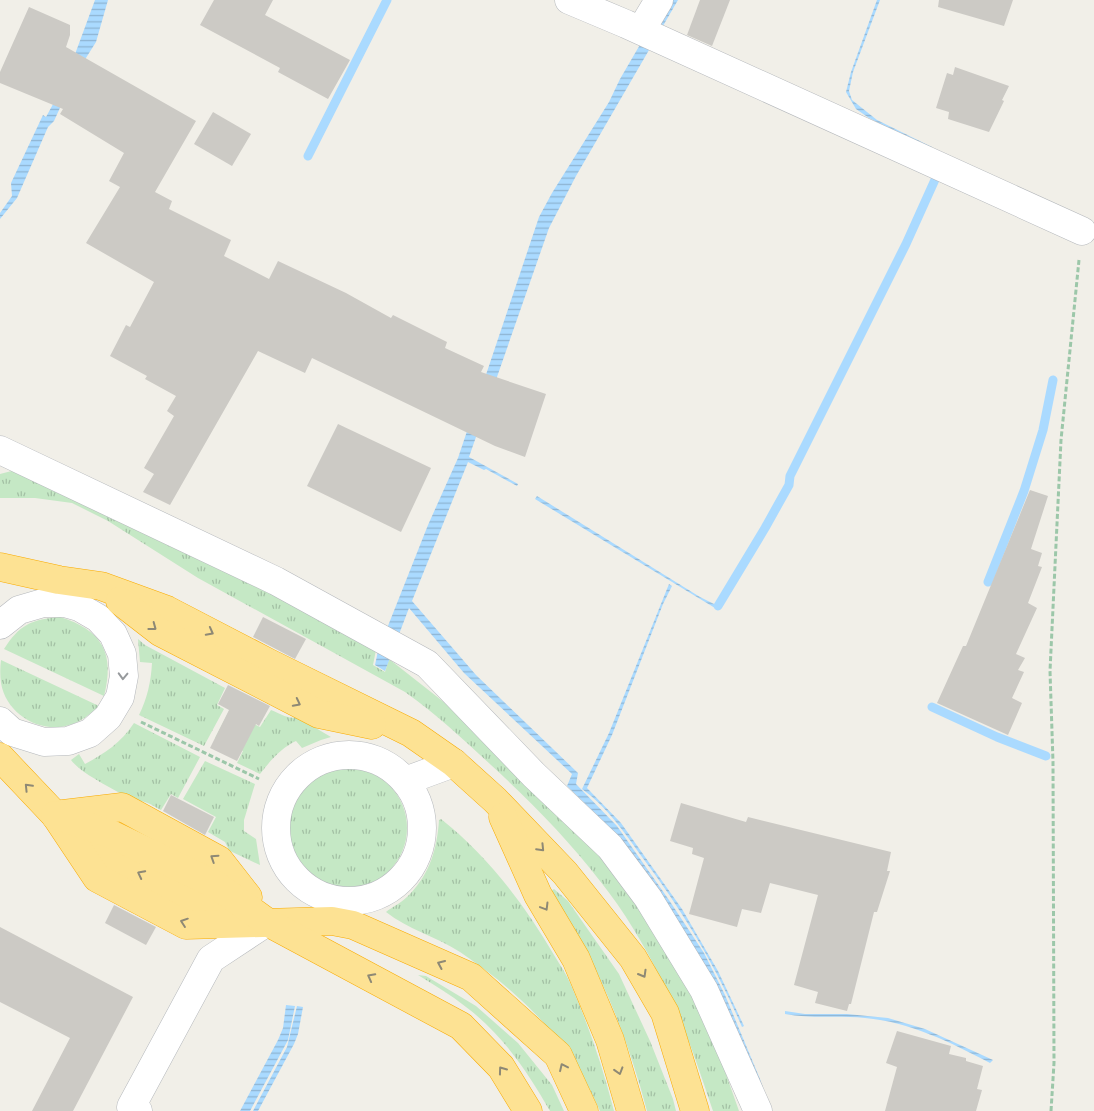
<svg xmlns="http://www.w3.org/2000/svg" width="1094" height="1111" font-family="'IBM Plex Sans',sans-serif">
<defs>
<pattern id="grass-tufts" width="24" height="20" patternUnits="userSpaceOnUse" patternTransform="scale(1.25)"><rect width="24" height="20" fill="#c5e8c5"/><path d="M3 7l-1-3M5 7V3M7 7l1-3M15 17l-1-3M17 17v-4M19 17l1-3" fill="none" stroke="#a3c0a4"/></pattern>
<pattern id="water-rules" width="6" height="5" patternUnits="userSpaceOnUse" patternTransform="scale(1.25)"><rect width="6" height="5" fill="#aadaff"/><path d="M0 2.5h6" fill="none" stroke="#8eb4d2"/></pattern>
</defs>
<rect width="100%" height="100%" fill="#f1efe8"/>
<g fill="url(#grass-tufts)">
<path d="M23 468 146 527 376 650 373 665 385 672 389 659 473 725 596 849 632 897 693 998 721 1060 739 1111H713C698 1067 684 1022 662 981 645 946 624 911 600 881 568 839 530 801 491 765 463 739 436 714 405 692L198 578 108 521 72 503 35 498H0V474Z"/>
<path d="M60 617C102 630 115 653 104 696L4 649C19 625 32 619 60 617Z"/>
<path d="M138 639 145 645 225 688 217 705 224 709 204 746 139 715C147 699 151 682 152 663L140 662Z"/>
<path d="M1 660 99 706C90 714 81 722 69 725 40 734 6 714 1 683 0 676 0 667 1 660Z"/>
<path d="M271 710C279 713 289 720 297 717L331 737 321 740 302 748 296 741C281 748 270 761 260 774L237 763 243 751 215 738 229 711 260 727Z"/>
<path d="M134 723 200 757 178 798 171 794 161 810C154 806 143 799 135 801 119 792 81 774 71 760L79 754 85 764C105 753 121 743 134 723Z"/>
<path d="M205 761 255 784 244 820V831L256 839 260 865 228 850V848L225 842 208 832 216 817 183 799Z"/>
<circle cx="347" cy="828" r="60"/>
<path d="M441 819C487 855 525 905 554 955 560 965 567 975 571 985 589 1026 603 1068 614 1111H600C594 1098 588 1085 581 1073 551 1023 508 984 460 952 437 937 407 929 386 912 392 907 403 902 410 894 430 873 437 849 439 820Z"/>
<path d="M554 889 568 901 619 974 650 1041 673 1099 676 1111H647C631 1050 609 991 578 936 570 921 562 907 551 894V891Z"/>
<path d="M418 975 426 976 476 1006 518 1043 552 1085 564 1111H550C528 1072 502 1034 466 1007 451 995 434 985 418 975Z"/>
</g>
<g fill="url(#water-rules)">
<path d="M95 0H108L96 42 74 77 54 121 48 127 17 198 0 219V213L12 196 11 183 43 115 46 117 58 95 71 65Z"/>
<path d="M666 0H678L576 176 549 228 469 457 518 484 517 486 486 469 484 470 468 462 412 601 476 675 578 773 576 784 617 826 669 900 704 953 725 995 760 1079 771 1111H765L624 846 602 820 567 786 572 774 464 673 409 608 385 671 375 665 378 651 428 525 458 458 539 217 552 193 609 102 620 79Z"/>
<path d="M877 0H880L853 72 849 91 852 100 877 120 932 147 931 150 869 118 856 109 846 92 851 72Z"/>
<path d="M537 496 700 597 716 605 715 608 535 499Z"/>
<path d="M669 584 672 586 663 604 612 735 587 788 621 823 682 909 718 971 744 1026 742 1027C716 966 682 910 642 857 625 833 607 807 582 789L609 733Z"/>
<path d="M286 1005 295 1006 288 1040 250 1111H240L278 1040 283 1028Z"/>
<path d="M297 1006 303 1007 298 1034 294 1044 258 1111H253L287 1047Z"/>
<path d="M785 1011 805 1014H847L888 1018 925 1029 993 1060 990 1063C950 1042 910 1022 865 1018 838 1015 811 1019 785 1014Z"/>
</g>
<g fill="none" stroke-linecap="round" stroke-linejoin="round">
<g stroke="#aadaff" stroke-width="9">
<path d="M308 156 387 0"/>
<path d="M988 582 1024 491 1043 430 1053 380"/>
<path d="M718 606 765 528 789 485 790 476 906 244 938 173"/>
<path d="M932 707 997 737 1046 756"/>
</g>
</g>
<g fill="#cccac5">
<path d="M214 0H273L265 15 350 60 328 99 278 72 280 68 200 25Z"/>
<path d="M700 0H730L712 46 687 35Z"/>
<path d="M939 0H1013L1004 26 938 7Z"/>
<path d="M29 7 70 25V35L66 47 196 121 155 192 172 201 169 209 231 240 224 256 269 279 278 261 346 293 391 318 393 315 447 342 445 348 484 366 481 372 546 394 525 457 495 446 312 358 305 373 258 351 170 505 143 492 154 474 144 468 174 416 167 411 176 396 145 379 147 376 110 356 126 325 130 327 154 282 86 243 120 187 109 181 124 153 60 114 63 109 0 83V72Z"/>
<path d="M955 67 1009 86 1002 100 1004 101 989 132 948 119 949 112 936 108 947 73 953 75Z"/>
<path d="M213 112 251 134 232 166 194 144Z"/>
<path d="M338 424 431 468 401 532 307 486Z"/>
<path d="M1030 490 1048 496 1031 549 1042 553 1038 566 1042 567 1028 603 1037 608 1016 654 1025 658 1018 670 1024 672 1012 698 1022 703 1008 735 937 703 963 646H966Z"/>
<path d="M263 617 306 639 295 659 253 637Z"/>
<path d="M228 685 270 706 259 726 256 724 237 761 210 748 229 710 218 704Z"/>
<path d="M171 795 214 817 205 835 163 811Z"/>
<path d="M681 803 746 822 748 817 891 852 887 871H890L877 912H874L851 1004H849L847 1011 815 1003 818 992 794 985 818 895 770 883 761 913 742 909 737 927 689 914 704 858 692 854 693 848 670 841Z"/>
<path d="M114 905 156 927 146 945 105 923Z"/>
<path d="M0 927 133 997 73 1111H32L70 1038 0 1002Z"/>
<path d="M897 1031 951 1046 949 1054 966 1058V1061L983 1066 977 1089 982 1090 976 1111H885L897 1067 886 1063Z"/>
</g>
<g fill="none" stroke-linecap="round" stroke-linejoin="round">
<defs>
<g id="minor">
<path d="M569 0 626 24 1082 231"/>
<path d="M641 30 659 0"/>
<path d="M0 450 276 581 427 664 534 775 610 847 648 898 704 990 758 1111"/>
<path d="M0 625 19 610 43 603H65L79 607 98 618 113 634 122 654 124 676 120 697 108 717 90 733 68 741 44 742 12 732 0 721"/>
<circle cx="349" cy="828" r="73"/>
<path d="M406 782 405 781 454 763"/>
<path d="M138 1111 131 1107 211 959 267 922"/>
</g>
<g id="highway">
<path d="M0 567 59 580 101 586 167 610 269 663 411 733 454 763 495 800 565 873 633 958 665 1013 695 1111"/>
<path d="M120 601 160 632 319 714 372 725"/>
<path d="M0 757 55 815 107 857 214 913 236 917"/>
<path d="M63 814 122 807 219 860 248 897"/>
<path d="M55 815 97 878 186 925 332 921 353 925 471 977 558 1055 584 1111"/>
<path d="M55 815 113 835 216 885 267 922 461 1026 501 1067 528 1111"/>
<path d="M503 817 538 895 576 959 610 1040 631 1111"/>
</g>
</defs>
<use href="#minor" stroke="#b5b8bc" stroke-width="29"/>
<use href="#highway" stroke="#f9ab00" stroke-width="29"/>
<g stroke="#9cc7a9" stroke-width="3" stroke-dasharray="5 2.5" stroke-linecap="butt">
<path d="M141 722 259 779"/>
<path d="M1051 1111 1054 1063 1053 762 1050 671 1061 440 1079 260"/>
</g>
<use href="#minor" stroke="#fff" stroke-width="28"/>
<use href="#highway" stroke="#fde293" stroke-width="28"/>
</g>
<defs><path id="oneway-chevron" d="M-2-3.5L2.5 0L-2 3.5" fill="none" stroke-width="1.6" stroke-linecap="round" stroke-linejoin="round" transform="scale(1.25)"/></defs>
<g stroke="#8e8975">
<use href="#oneway-chevron" transform="translate(153 627) rotate(37)"/>
<use href="#oneway-chevron" transform="translate(210 632) rotate(28)"/>
<use href="#oneway-chevron" transform="translate(297 703) rotate(27)"/>
<use href="#oneway-chevron" transform="translate(28 787) rotate(-134)"/>
<use href="#oneway-chevron" transform="translate(541 848) rotate(46)"/>
<use href="#oneway-chevron" transform="translate(214 858) rotate(-147)"/>
<use href="#oneway-chevron" transform="translate(141 874) rotate(-153)"/>
<use href="#oneway-chevron" transform="translate(545 907) rotate(59)"/>
<use href="#oneway-chevron" transform="translate(184 922) rotate(-161)"/>
<use href="#oneway-chevron" transform="translate(441 964) rotate(-156)"/>
<use href="#oneway-chevron" transform="translate(643 974) rotate(60)"/>
<use href="#oneway-chevron" transform="translate(371 977) rotate(-152)"/>
<use href="#oneway-chevron" transform="translate(563 1067) rotate(-115)"/>
<use href="#oneway-chevron" transform="translate(502 1070) rotate(-126)"/>
<use href="#oneway-chevron" transform="translate(619 1071) rotate(73)"/>
</g>
<use stroke="#979a9d" href="#oneway-chevron" transform="translate(123 676) rotate(92)"/>
</svg>
